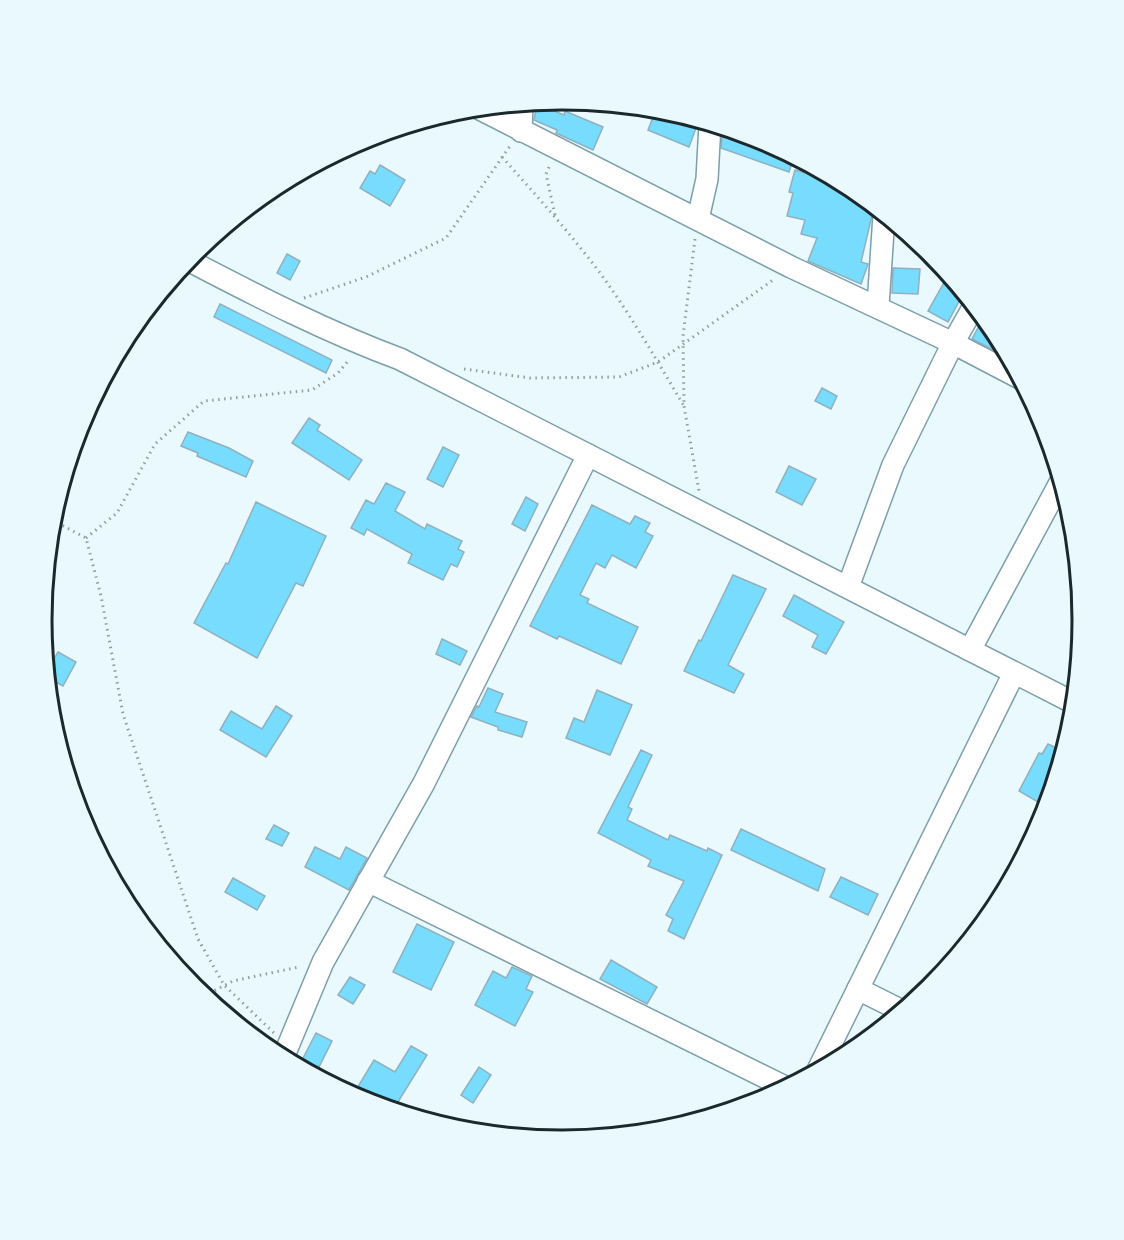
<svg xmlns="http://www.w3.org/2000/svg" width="1124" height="1240" font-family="'Space Grotesk',sans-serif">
<rect width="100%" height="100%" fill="#eaf9fe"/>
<g fill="#77dcfd" stroke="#8fb1be" stroke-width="1.5">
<path d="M537 104 564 115 565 111 603 127 593 150 556 133 557 130 534 120Z"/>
<path d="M655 112 696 128 689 147 648 130Z"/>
<path d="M723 128 737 132 736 136 794 157 789 172 721 148Z"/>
<path d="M380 165 405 180 390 206 360 188 370 171 375 174Z"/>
<path d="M795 170 834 181V179L851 188 874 207 861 262 868 264 861 284 808 261 817 238 801 234 805 220 787 216 793 193 789 192Z"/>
<path d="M287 254 300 261 290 280 277 273Z"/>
<path d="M893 268 920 269 918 294 892 293Z"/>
<path d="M946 279 956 284 963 294 948 322 928 311Z"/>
<path d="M220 304 332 360 326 373 214 317Z"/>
<path d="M979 326 997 335 1009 358 972 339Z"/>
<path d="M822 388 837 396 831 409 815 401Z"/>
<path d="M309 418 320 425 317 430 362 460 349 480 292 443Z"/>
<path d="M188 432 229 448 253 461 246 477 197 456 198 453 181 446Z"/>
<path d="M443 447 459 455 443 487 427 479Z"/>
<path d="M789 466 816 479 802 505 776 492Z"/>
<path d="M386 483 405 492 395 511 425 529 427 524 462 541 458 549 464 552 457 567 451 564 443 580 408 563 412 554 367 529 364 535 351 528 366 500 374 504Z"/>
<path d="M526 497 538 504 525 531 512 524Z"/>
<path d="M256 502 326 536 303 586 296 583 257 658 194 623 226 563 228 564Z"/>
<path d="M592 505 630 524 635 516 650 523 645 532 653 536 636 568 612 555 605 568 596 563 580 595 589 599 587 603 638 627 621 664 559 636 557 639 530 626Z"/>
<path d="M733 575 766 589 728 665 744 674 734 693 684 671 699 640 701 641Z"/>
<path d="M794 595 844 622 826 654 812 647 818 635 783 616Z"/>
<path d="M442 639 467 651 460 665 436 654Z"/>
<path d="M58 652 76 662 63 686 48 678 47 672Z"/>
<path d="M488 688 503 694 495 712 527 722 522 737 498 730V727L471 717 477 706 479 707Z"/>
<path d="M597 690 632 705 610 755 566 738 574 718 584 722Z"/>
<path d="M276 706 292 716 266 757 220 730 231 711 262 729Z"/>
<path d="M1048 744 1063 751 1049 798 1042 795 1038 802 1019 791 1039 753 1042 754Z"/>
<path d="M641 750 652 755 628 807 632 809 627 820 668 840 670 835 707 851 708 848 722 855 684 939 668 931 673 919 666 915 684 881 648 866 651 860 598 833Z"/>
<path d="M274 825 289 833 282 846 266 839Z"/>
<path d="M741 829 825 869 818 891 731 850Z"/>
<path d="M315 847 340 859 346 847 367 858 349 890 305 867Z"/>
<path d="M841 877 878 894 868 915 830 897Z"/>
<path d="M233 878 265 896 257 910 225 892Z"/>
<path d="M417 924 454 942 431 990 393 972Z"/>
<path d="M611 960 657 987 647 1004 600 979Z"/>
<path d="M512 967 532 976 526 989 533 992 515 1026 475 1005 493 971 506 978Z"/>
<path d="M350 977 365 985 353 1004 338 995Z"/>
<path d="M316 1033 332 1041 315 1075 299 1066Z"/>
<path d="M411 1046 427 1055 393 1110 363 1100 353 1095 374 1060 395 1072Z"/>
<path d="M479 1067 491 1075 473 1103 461 1095Z"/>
</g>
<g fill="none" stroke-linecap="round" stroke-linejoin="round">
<defs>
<g id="minor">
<path d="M478 108 791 267 953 343 1020 378"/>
<path d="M521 131 522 104"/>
<path d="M698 219 707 179 710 124"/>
<path d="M188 260C257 296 327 332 400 359L1074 703"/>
<path d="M878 306 884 215"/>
<path d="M848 587 893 465 953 343 974 306"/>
<path d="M970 650 1061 481"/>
<path d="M368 881 785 1087"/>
<path d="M858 989 902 1011"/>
<path d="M283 1058 323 962 424 783 588 455"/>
<path d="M818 1070 1014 673"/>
</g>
</defs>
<use href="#minor" stroke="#7d9fab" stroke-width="24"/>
<g stroke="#909ea3" stroke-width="3" stroke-dasharray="1.5 4.5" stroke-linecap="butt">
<path d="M502 157C536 195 570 233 600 273 631 315 657 361 684 406"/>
<path d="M549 167 546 174 555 215"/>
<path d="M695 239 683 336 684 406 699 491"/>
<path d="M304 298 366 277 446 238 510 146"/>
<path d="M464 369 530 378 619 377 658 362 773 280"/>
<path d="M52 520 86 538 101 596 123 714 198 939 224 985 274 1033"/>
<path d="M86 538 117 513 155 444 204 401 312 390 338 373 349 360"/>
<path d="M204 996 233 981 299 967"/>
</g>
<use href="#minor" stroke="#fff" stroke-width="21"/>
</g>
<path d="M0 0H1124V1240H0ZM52 620a510 510 0 1 1 1020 0a510 510 0 1 1-1020 0Z" fill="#eaf9fe" fill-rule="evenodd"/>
<path fill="none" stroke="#1b292d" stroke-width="3" d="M52 620a510 510 0 1 1 1020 0a510 510 0 1 1-1020 0Z"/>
</svg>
